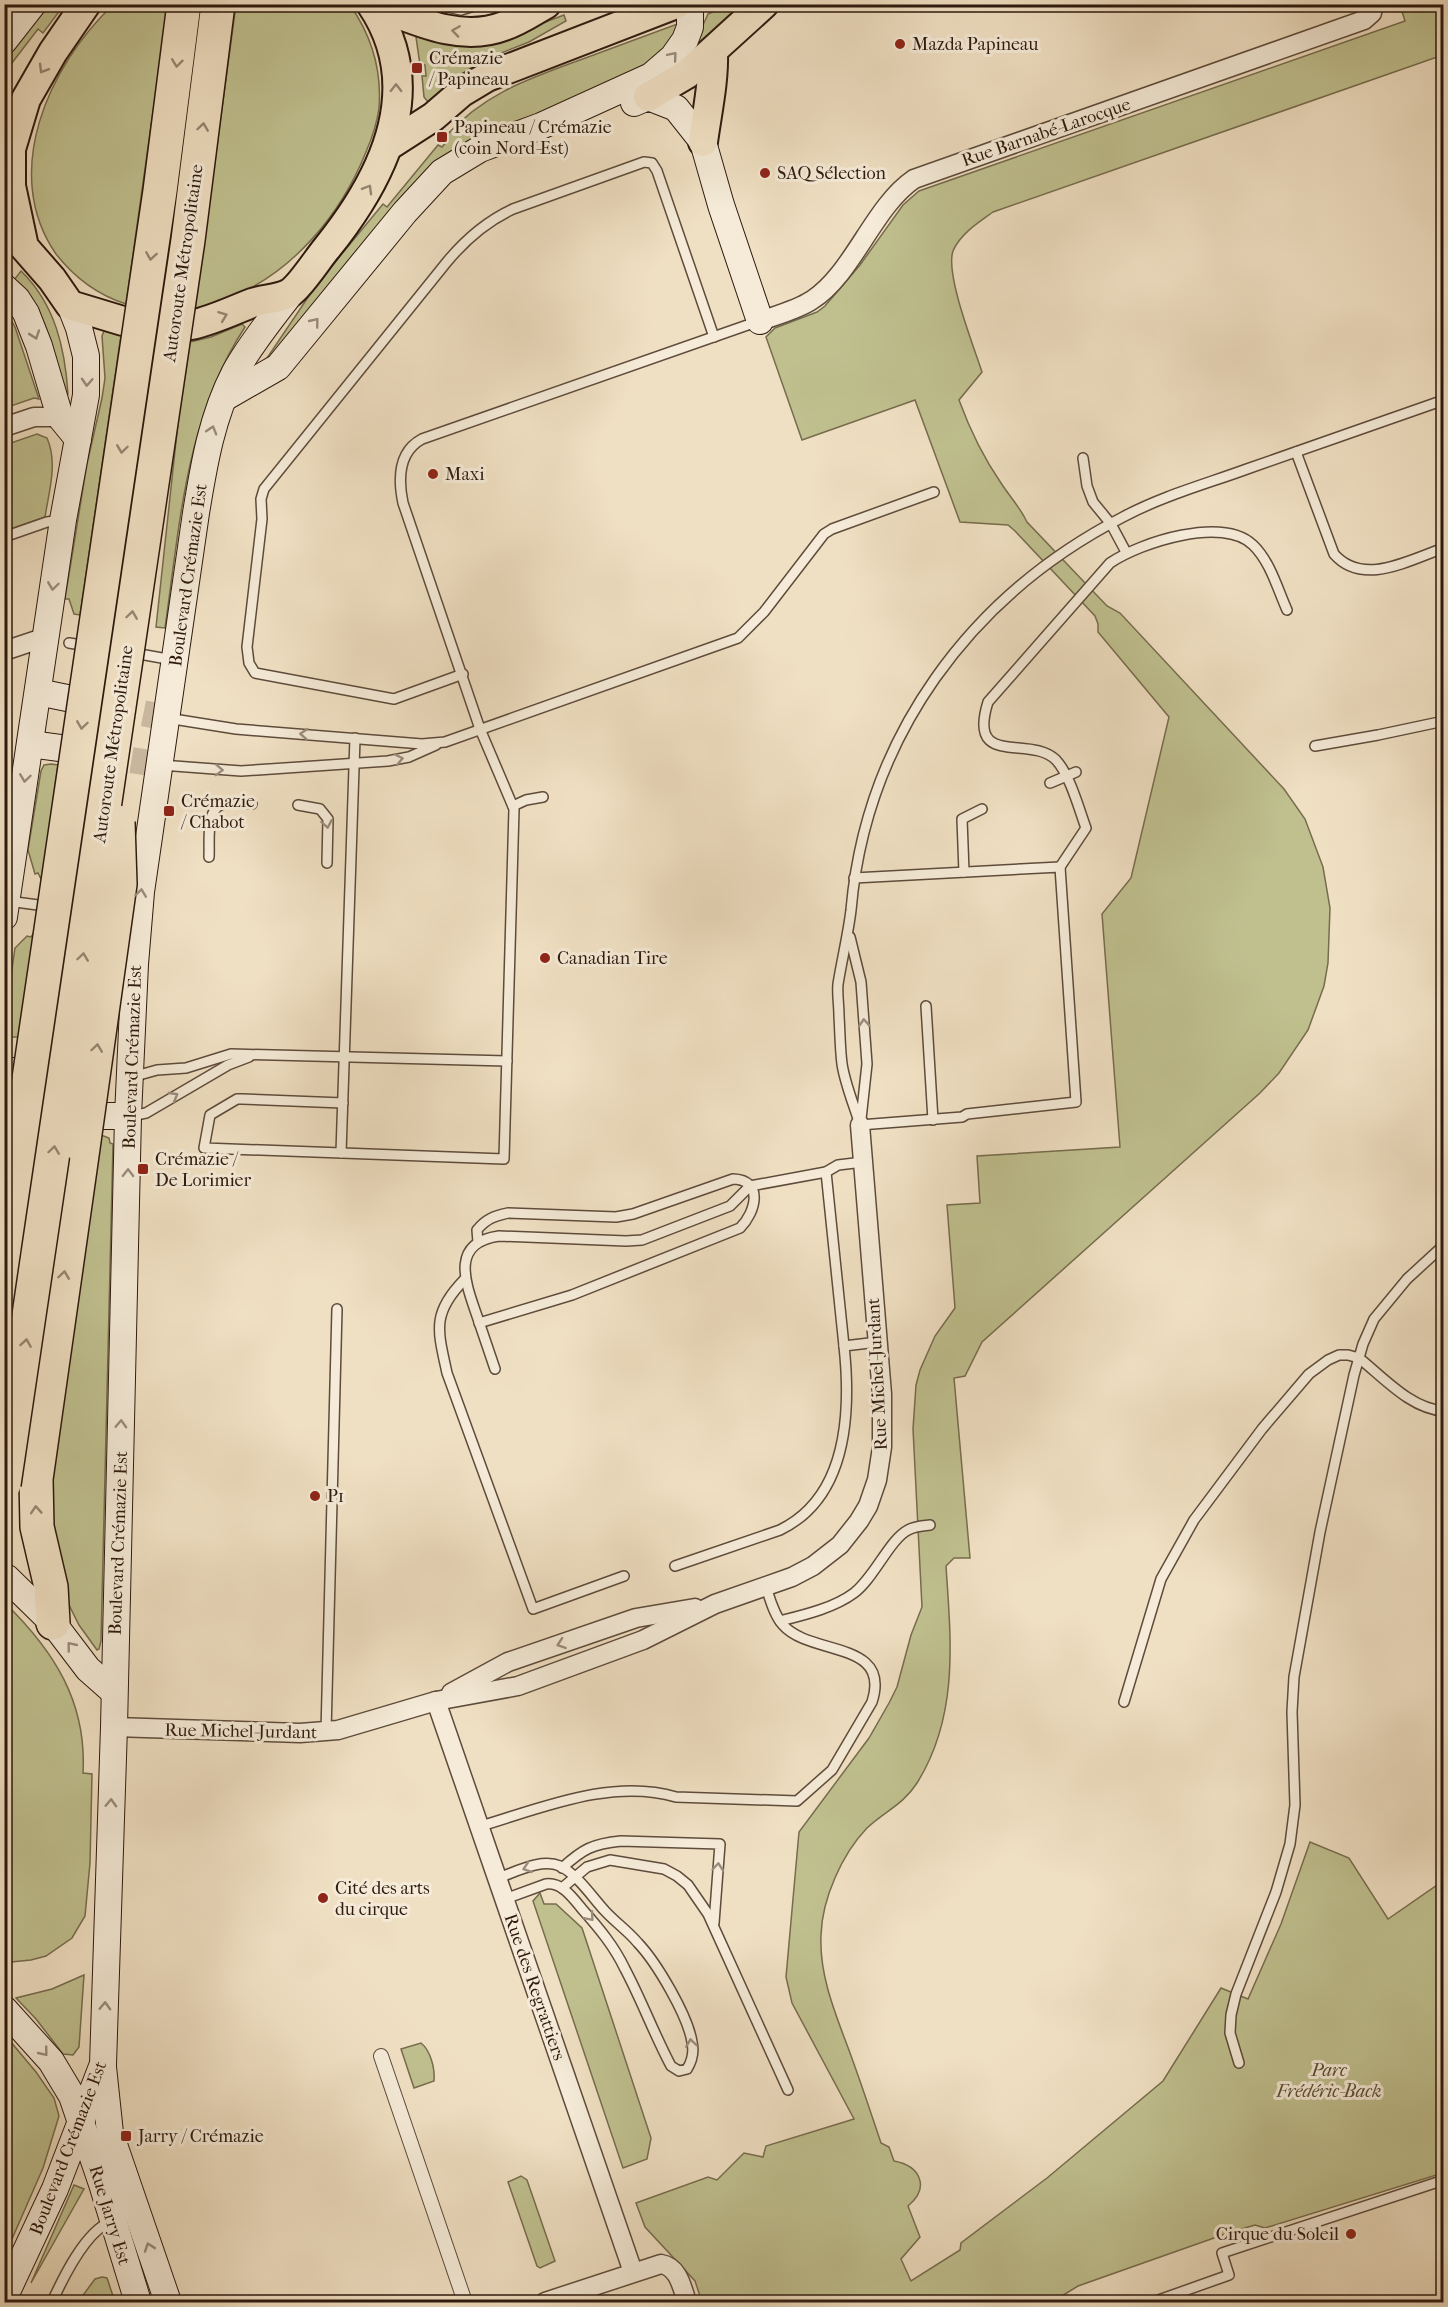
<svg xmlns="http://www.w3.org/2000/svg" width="1448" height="2307" font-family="'IM FELL French Canon',serif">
<rect width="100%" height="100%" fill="#f0e0c3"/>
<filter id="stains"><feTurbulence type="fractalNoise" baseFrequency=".00333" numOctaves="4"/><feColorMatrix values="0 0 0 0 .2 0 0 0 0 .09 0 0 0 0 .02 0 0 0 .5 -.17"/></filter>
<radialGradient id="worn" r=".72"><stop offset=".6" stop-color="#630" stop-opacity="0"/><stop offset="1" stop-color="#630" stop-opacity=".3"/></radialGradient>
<g fill="#c0c08f" stroke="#766c4e" stroke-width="1.5">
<path d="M47 5H64L43 33 38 29 5 72V58Z"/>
<path d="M113 5H168L126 304C98 295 74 277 56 254 0 173 49 65 113 5Z"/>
<path d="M236 5H350C371 35 382 70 379 108 377 123 372 138 366 152 341 214 293 273 229 298 218 303 207 309 195 308Z"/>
<path d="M728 5H751L689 56 708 14Z"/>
<path d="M1400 5H1443V55L993 212C979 222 960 234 953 251 945 274 974 347 982 372L959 400C970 430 983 457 1001 483 1010 497 1020 507 1027 522L1107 606 1120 613 1284 789 1305 819 1323 867 1330 908 1328 963 1324 986 1308 1030 1279 1073 1260 1093 982 1342 965 1376 954 1378 970 1558H954L946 1566C951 1641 959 1716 917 1783 903 1805 885 1811 867 1828 842 1854 822 1899 821 1935 819 1976 836 2015 850 2053 861 2083 871 2113 881 2143L889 2147 894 2161C921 2166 930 2188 908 2206L920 2237 901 2259 911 2281 960 2250 961 2243 1047 2178 1163 2081 1221 1988 1248 1999 1281 1924 1310 1842 1349 1858 1388 1919 1443 1881V2173L1265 2228 1255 2225 1231 2232 1078 2286 1052 2302H702L695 2281 645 2227 636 2203 708 2177 717 2180 744 2153 763 2157 766 2146 854 2119 792 2003 786 1977 799 1832 869 1738 889 1703 897 1687 911 1635 922 1607 913 1429 916 1385 920 1370 935 1336 955 1308 947 1205 980 1203 977 1156 1120 1147 1102 914 1131 878 1169 717 1098 632V624L1095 616 1015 531 1008 525 960 522 915 400 802 440 766 337 775 328 817 312 825 306 860 265 903 205 919 191 1405 21Z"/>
<path d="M564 15 566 21 529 42 491 57 471 68 455 78 428 102 424 97 422 76H426L425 65H420L415 30 519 32Z"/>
<path d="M680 23V27L656 65 569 103 499 127 466 143 270 360 267 358 317 284 383 204 387 207 438 145 442 147 448 140 445 137C483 94 528 79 580 60 613 48 647 35 680 23Z"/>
<path d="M21 271C55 304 65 348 68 394H66L14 280Z"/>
<path d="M5 309 15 327 39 399 34 398 5 408Z"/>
<path d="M242 324 245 327C186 417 180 523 165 628L156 627 178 423 190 342 211 337Z"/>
<path d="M104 331 121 335 80 615 74 614 69 599H65L87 464 102 398 105 378 102 336Z"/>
<path d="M37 434 47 438C58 463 49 491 45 517L5 531V445Z"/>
<path d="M51 764 58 765 42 881 38 873 35 874 28 850 41 771 44 765Z"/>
<path d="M35 931 19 1037H11L5 1017 15 948 27 936 31 937Z"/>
<path d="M101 1135 109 1138 110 1143 113 1144 101 1641 99 1649 97 1650 79 1625 64 1595 44 1513Z"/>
<path d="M5 1603C54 1651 87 1702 83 1773L92 1774 90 1863 85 1916 72 1938 46 1956 31 1960 11 1962 4 1961V1688L7 1668 4 1667Z"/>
<path d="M540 1893 544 1904H556L582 1928 651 2138 647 2159 623 2168 533 1901Z"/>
<path d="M84 1975 79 2047 73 2055 63 2054 36 2019 16 1998 52 1989Z"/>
<path d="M5 2035 36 2072 54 2098 59 2116 43 2168 5 2255Z"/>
<path d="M421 2043C431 2051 435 2069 434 2081L414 2088 401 2049Z"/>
<path d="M521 2176 527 2180 555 2261 540 2268 537 2266 508 2182Z"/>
<path d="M74 2185 84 2189 31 2283Z"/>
<path d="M102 2277 107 2278 115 2302H78L95 2279Z"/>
</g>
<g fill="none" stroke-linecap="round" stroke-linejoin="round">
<g stroke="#c9b89f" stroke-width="26" stroke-dasharray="26 13" stroke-linecap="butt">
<path d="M67 698 157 716"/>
<path d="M93 754 150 763"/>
</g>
<defs>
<g id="service">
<path d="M434 4 461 10 481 4"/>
<path d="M1296 452 1334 554C1363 587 1409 560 1444 548"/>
<path d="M1083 458 1087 486 1093 502 1111 524 1126 552"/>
<path d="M4 537 47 522 61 520"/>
<path d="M69 643 88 646"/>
<path d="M134 653 173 660"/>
<path d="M463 674 394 699 255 673 249 663 247 647 262 519 261 499 264 489 446 263C464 241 487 221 513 209L644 162 652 163 657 171 714 337"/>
<path d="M167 718 236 729 422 744 445 742 738 638 764 612 824 534 832 529 934 492"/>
<path d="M1315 746 1378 735 1444 721"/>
<path d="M161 765 241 771 388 761 409 757 436 745"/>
<path d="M1050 783 1076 772"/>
<path d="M298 805 320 809 328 819 327 863"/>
<path d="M513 806 526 800 543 797"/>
<path d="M209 857C210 842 205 809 223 804 232 802 243 804 252 804"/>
<path d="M1060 867 1086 828C1079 809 1070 775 1056 760 1030 734 967 769 988 702L1110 563C1141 542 1223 516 1253 545 1270 561 1278 590 1287 610"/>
<path d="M964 872 962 819 982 809"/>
<path d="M854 878 1060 867 1076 1102 967 1114 962 1117 860 1125"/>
<path d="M8 901 38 905"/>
<path d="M850 937 861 982 867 1064 861 1119"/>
<path d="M926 1006 933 1120"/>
<path d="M132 1077 157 1070 186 1068 231 1054 507 1061"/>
<path d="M343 1103 242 1099H237L210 1115 204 1148 504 1159 514 809 480 729 403 503C398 479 398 452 422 439L759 321"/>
<path d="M131 1116 146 1113 228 1065 249 1057"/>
<path d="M860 1125C854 1105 845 1084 842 1064 840 1048 840 1032 839 1016 839 1005 837 994 838 984 842 959 848 935 851 910 866 737 970 596 1123 517 1162 496 1206 484 1247 469 1313 446 1378 423 1444 400"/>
<path d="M341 1153 355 738"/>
<path d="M826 1172 844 1346"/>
<path d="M478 1242 477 1230C486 1219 494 1216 508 1213L616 1217 633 1214 733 1179C764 1180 756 1212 740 1228L572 1295 479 1323"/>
<path d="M464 1280C431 1314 438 1331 447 1373L533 1609 624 1576"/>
<path d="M495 1369C489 1351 483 1334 477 1316 466 1284 449 1243 499 1236L626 1241 642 1240 730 1206 750 1186 826 1172 838 1165 863 1162"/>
<path d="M675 1566 780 1530C848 1497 851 1411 844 1346L878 1342"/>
<path d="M780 1621C804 1615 834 1608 854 1593 874 1578 890 1539 908 1530 915 1526 922 1526 930 1525"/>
<path d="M1124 1702 1161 1579 1194 1520 1262 1429 1309 1374 1328 1360 1339 1355H1348L1359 1358C1384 1378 1411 1409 1444 1411"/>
<path d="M326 1732 337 1309"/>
<path d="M481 1826C542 1808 612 1778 676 1797L797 1801 832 1770 872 1702C892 1640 810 1656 783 1625 774 1615 770 1599 766 1587"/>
<path d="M562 1868C583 1849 592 1844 621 1841L720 1844 714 1923"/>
<path d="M498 1878C516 1872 541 1858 560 1866 578 1875 592 1897 605 1911 615 1922 628 1931 638 1943 657 1963 688 2016 692 2042 694 2051 692 2061 687 2069L679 2071 671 2066C654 2034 642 2001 625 1969 614 1946 599 1928 582 1909 573 1898 562 1882 546 1884L505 1899"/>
<path d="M562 1888 587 1867 610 1860 664 1869 677 1876 688 1885 708 1914 788 2090"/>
<path d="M1239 2063 1230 2033 1231 2015 1236 1994 1276 1892 1290 1844 1295 1805 1292 1712 1294 1677 1320 1532 1354 1375 1363 1344 1374 1319 1407 1279 1444 1245"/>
<path d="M52 2302C63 2278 85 2232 110 2222"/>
<path d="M1153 2302 1229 2275 1222 2253 1444 2180"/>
</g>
<path id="pedestrian" d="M381 2056 465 2302"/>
<g id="minor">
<path d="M760 321C777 315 797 310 812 300 853 274 873 207 914 179L1364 20 1372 13 1373 4"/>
<path d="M4 427 34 417H60"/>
<path d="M4 651 46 637"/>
<path d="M451 1693 508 1662 636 1618 695 1608"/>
<path d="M436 1701 633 2272"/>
<path d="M114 1727 300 1733 338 1730 436 1701 518 1686 643 1640 715 1604 792 1577 813 1566 840 1545 859 1521 868 1506 877 1480 882 1447V1394L860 1125"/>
<path d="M545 2302 661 2264C679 2267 682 2288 687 2302"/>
</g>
<g id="secondary">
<path d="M4 41 33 4"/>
<path d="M634 103 648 97 676 108 703 142 721 205 760 321"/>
<path d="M4 287 17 299 26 313 39 346 60 417 78 439"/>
<path d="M224 398 278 367 405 212 442 172 480 149 541 126 651 76 673 57 685 40 690 27V4"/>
<path d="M38 692 67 698"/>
<path d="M30 744 60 748"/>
<path d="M4 917 63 520 86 395V356L79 328 70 305"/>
<path d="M4 1071H14"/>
<path d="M98 1116H128"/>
<path d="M7 1578 53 1623 88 1669 114 1692"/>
<path d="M4 2009 51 2061 72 2096 102 2184 138 2302"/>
<path d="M103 2067 110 2133 168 2302"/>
<path d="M4 2298 55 2189 103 2064 114 1727 128 1116 135 964 141 892 196 513C204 464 212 416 235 372 251 343 272 318 291 293"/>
</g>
<g id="primary">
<path d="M86 4 53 52 26 99 11 149V186L24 247 52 279 70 305 123 321"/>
<path d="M373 4C415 20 460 43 504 26 519 21 532 12 546 4"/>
<path d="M648 97 687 74 764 4"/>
<path d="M703 142C707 112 714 82 713 52"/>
<path d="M388 146 433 117 462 92 487 77 676 4"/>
<path d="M192 325C213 320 232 311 252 303 263 299 282 299 291 292 301 285 317 260 326 249 382 180 429 89 371 4"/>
</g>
<path id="motorway" d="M53 1623 51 1587 37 1527 36 1479 83 1148"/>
</defs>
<use href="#service" stroke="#5e4b3b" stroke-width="12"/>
<use href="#pedestrian" stroke="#5e4b3b" stroke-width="16"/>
<use href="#minor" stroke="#5e4b3b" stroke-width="21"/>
<use href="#secondary" stroke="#2d190e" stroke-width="28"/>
<use href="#primary" stroke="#2d190e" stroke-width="32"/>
<use href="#motorway" stroke="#2d190e" stroke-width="36"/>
<use href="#service" stroke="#f5ebd8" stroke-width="9"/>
<use href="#pedestrian" stroke="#f5ebd8" stroke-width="14"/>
<use href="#minor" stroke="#f5ebd8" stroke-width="18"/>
<use href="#secondary" stroke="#f5ebd8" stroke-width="26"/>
<use href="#primary" stroke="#f0e0c3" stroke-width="28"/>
<use href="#motorway" stroke="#f0e0c3" stroke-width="33"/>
<defs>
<g id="motorway-bridge">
<path d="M83 1148 120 884 118 822"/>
<path d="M4 1248 160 191 184 4"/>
<path d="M4 1484 188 240 218 4"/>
</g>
</defs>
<use href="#motorway-bridge" stroke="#2d190e" stroke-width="36" stroke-linecap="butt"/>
<use href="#motorway-bridge" stroke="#f0e0c3" stroke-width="33"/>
</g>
<defs><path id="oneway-chevron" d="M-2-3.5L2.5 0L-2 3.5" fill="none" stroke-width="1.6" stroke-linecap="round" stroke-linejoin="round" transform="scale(1.5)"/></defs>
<g stroke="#988672">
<use href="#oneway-chevron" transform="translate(456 31) rotate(-172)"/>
<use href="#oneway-chevron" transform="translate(177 63) rotate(97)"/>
<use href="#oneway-chevron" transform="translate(43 69) rotate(121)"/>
<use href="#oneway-chevron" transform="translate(396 88) rotate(-89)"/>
<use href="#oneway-chevron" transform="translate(203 127) rotate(-82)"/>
<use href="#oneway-chevron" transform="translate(368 189) rotate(-60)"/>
<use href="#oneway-chevron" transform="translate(151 256) rotate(99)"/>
<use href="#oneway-chevron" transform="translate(223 316) rotate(-21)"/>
<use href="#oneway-chevron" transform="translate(122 449) rotate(98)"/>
<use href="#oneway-chevron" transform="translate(132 615) rotate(-82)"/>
<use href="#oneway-chevron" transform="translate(82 725) rotate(98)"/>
<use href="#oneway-chevron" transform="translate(83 957) rotate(-82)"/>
<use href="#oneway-chevron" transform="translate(97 1048) rotate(-82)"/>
<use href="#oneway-chevron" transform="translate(54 1150) rotate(-82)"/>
<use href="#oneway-chevron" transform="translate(64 1275) rotate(-82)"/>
<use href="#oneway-chevron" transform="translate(26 1343) rotate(-81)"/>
<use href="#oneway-chevron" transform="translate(36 1510) rotate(-94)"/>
</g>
<g stroke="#9b8c7d">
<use href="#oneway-chevron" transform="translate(673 56) rotate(-50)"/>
<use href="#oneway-chevron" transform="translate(315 322) rotate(-51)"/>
<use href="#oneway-chevron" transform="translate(35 335) rotate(71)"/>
<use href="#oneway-chevron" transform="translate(87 382) rotate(93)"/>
<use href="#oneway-chevron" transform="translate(212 430) rotate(-73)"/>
<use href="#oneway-chevron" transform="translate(53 586) rotate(98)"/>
<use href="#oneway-chevron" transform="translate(304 734) rotate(-176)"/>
<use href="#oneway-chevron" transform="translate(399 759) rotate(-12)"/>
<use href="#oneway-chevron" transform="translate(219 770) rotate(2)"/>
<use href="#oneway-chevron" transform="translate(25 778) rotate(98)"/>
<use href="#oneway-chevron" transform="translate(327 824) rotate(80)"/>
<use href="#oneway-chevron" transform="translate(141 893) rotate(-83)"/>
<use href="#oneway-chevron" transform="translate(864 1023) rotate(-94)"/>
<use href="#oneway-chevron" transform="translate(174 1096) rotate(-30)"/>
<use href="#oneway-chevron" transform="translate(128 1173) rotate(-89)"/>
<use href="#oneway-chevron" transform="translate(121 1424) rotate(-88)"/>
<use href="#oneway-chevron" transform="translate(561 1644) rotate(161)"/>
<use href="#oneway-chevron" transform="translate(71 1646) rotate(-129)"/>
<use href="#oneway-chevron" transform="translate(111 1803) rotate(-88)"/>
<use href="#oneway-chevron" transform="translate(718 1867) rotate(-85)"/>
<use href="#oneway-chevron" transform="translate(527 1868) rotate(161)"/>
<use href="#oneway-chevron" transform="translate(590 1917) rotate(49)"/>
<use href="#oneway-chevron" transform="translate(105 2006) rotate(-88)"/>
<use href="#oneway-chevron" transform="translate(691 2043) rotate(-98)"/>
<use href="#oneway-chevron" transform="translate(44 2052) rotate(51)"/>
<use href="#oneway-chevron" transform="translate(149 2247) rotate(-109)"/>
</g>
<g fill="#8f2418" stroke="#f5ebd8" stroke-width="2">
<circle cx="900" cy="44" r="6"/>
<rect x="411" y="62" width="12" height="12" rx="3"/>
<rect x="436" y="131" width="12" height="12" rx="3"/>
<circle cx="765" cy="173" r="6"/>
<circle cx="433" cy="474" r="6"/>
<rect x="163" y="805" width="12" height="12" rx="3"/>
<circle cx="545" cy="958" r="6"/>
<rect x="137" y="1163" width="12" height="12" rx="3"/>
<circle cx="315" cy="1496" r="6"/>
<circle cx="323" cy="1898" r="6"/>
<rect x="120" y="2130" width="12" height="12" rx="3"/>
<circle cx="1351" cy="2234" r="6"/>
</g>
<g text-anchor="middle" stroke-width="6" stroke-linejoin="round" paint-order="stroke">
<g font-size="18" fill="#2d190e" stroke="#f5ebd8" text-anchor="start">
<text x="912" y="50">Mazda Papineau</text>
<text x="429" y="64">Crémazie<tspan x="429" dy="21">/ Papineau</tspan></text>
<text x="454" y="133">Papineau / Crémazie<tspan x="454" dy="21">(coin Nord-Est)</tspan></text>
<text x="777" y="179">SAQ Sélection</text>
<text x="445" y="480">Maxi</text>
<text x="181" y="807">Crémazie<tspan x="181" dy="21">/ Chabot</tspan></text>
<text x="557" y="964">Canadian Tire</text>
<text x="155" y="1165">Crémazie /<tspan x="155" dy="21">De Lorimier</tspan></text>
<text x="327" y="1502">P1</text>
<text x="335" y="1894">Cité des arts<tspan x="335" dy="21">du cirque</tspan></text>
<text x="138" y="2142">Jarry / Crémazie</text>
<text x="1339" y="2240" text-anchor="end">Cirque du Soleil</text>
</g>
<g font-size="18" fill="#2d190e" stroke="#f5ebd8">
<text transform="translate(1046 132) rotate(-19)" y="6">Rue Barnabé-Larocque</text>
<text transform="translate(183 263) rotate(-82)" y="6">Autoroute Métropolitaine</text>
<text transform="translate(188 575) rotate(-82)" y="6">Boulevard Crémazie Est</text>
<text transform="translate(113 744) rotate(-82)" y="6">Autoroute Métropolitaine</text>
<text transform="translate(132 1057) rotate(-88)" y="6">Boulevard Crémazie Est</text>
<text transform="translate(877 1374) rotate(-93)" y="6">Rue Michel-Jurdant</text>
<text transform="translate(118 1543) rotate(-88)" y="6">Boulevard Crémazie Est</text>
<text transform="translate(241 1731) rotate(1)" y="6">Rue Michel-Jurdant</text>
<text transform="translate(535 1987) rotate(71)" y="6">Rue des Regrattiers</text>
<text transform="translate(68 2148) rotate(-69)" y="6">Boulevard Crémazie Est</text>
<text transform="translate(110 2215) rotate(73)" y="6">Rue Jarry Est</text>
</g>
<g font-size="18" font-style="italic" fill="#594b35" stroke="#f5ebd8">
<text x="1329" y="2076">Parc<tspan x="1329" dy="21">Frédéric-Back</tspan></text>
</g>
</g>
<rect width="1448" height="2307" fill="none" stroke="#f0e0c3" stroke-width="24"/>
<rect x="6" y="6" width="1436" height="2295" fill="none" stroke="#2d190e" stroke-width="3"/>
<rect x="12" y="12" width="1424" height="2283" fill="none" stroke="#2d190e" stroke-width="1.5"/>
<rect width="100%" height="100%" filter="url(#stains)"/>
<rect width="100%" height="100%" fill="url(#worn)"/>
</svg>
